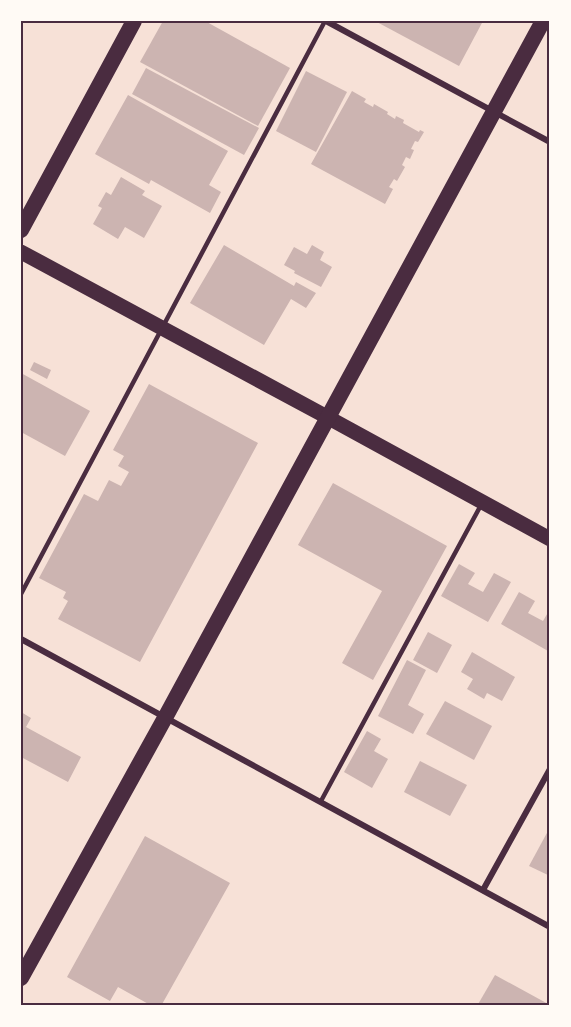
<svg xmlns="http://www.w3.org/2000/svg" width="571" height="1027" font-family="Karla,sans-serif">
<rect width="100%" height="100%" fill="#f7e1d7"/>
<g fill="#ccb4b1">
<path d="M163 21H205L290 68 258 126 140 62Z"/>
<path d="M375 21H483L459 66Z"/>
<path d="M146 68 259 128 244 155 132 94Z"/>
<path d="M306 71 347 92 316 152 276 131Z"/>
<path d="M352 91 366 99 364 102 373 107 374 104 388 112 387 114 395 119 396 116 404 120 403 123 419 132 420 130 424 132 418 142 415 141 411 149 414 150 410 159 406 157 402 165 405 167 397 181 394 179 389 187 393 189 385 204 311 164Z"/>
<path d="M128 95 228 151 209 185 221 192 210 213 151 180 149 184 95 154Z"/>
<path d="M121 177 145 191 142 195 162 206 144 238 125 227 118 239 93 224 102 208 98 206 106 192 111 195Z"/>
<path d="M224 245 294 286 296 282 316 293 306 308 291 299 264 345 190 303Z"/>
<path d="M312 245 324 252 320 260 332 267 321 287 294 273 295 271 284 265 294 247 307 254Z"/>
<path d="M34 362 51 370 47 379 30 370Z"/>
<path d="M21 373 90 411 65 456 21 432Z"/>
<path d="M149 384 258 443 140 662 58 619 68 601 63 598 66 592 39 578 84 494 98 501 109 480 121 486 129 472 118 466 124 456 113 450Z"/>
<path d="M333 483 447 546 373 680 342 663 382 591 298 545Z"/>
<path d="M459 564 475 573 468 584 483 592 494 573 511 582 488 622 441 596Z"/>
<path d="M519 592 535 601 528 613 543 621 550 609 548 651 501 624Z"/>
<path d="M428 632 452 645 437 673 413 660Z"/>
<path d="M472 652 515 677 502 701 487 693 484 699 467 689 473 679 461 672Z"/>
<path d="M407 660 426 670 408 705 424 714 413 734 378 716Z"/>
<path d="M445 701 492 726 474 760 426 734Z"/>
<path d="M21 712 31 718 26 727 81 757 68 782 21 757Z"/>
<path d="M367 731 381 739 374 751 388 759 372 788 344 772Z"/>
<path d="M420 761 467 785 450 816 404 792Z"/>
<path d="M548 831 550 832V876L529 866Z"/>
<path d="M145 836 230 883 161 1006H152L118 987 110 1001 67 977Z"/>
<path d="M495 975 550 1005V1006H477Z"/>
</g>
<g fill="none" stroke-linecap="round" stroke-linejoin="round">
<g stroke="#4a2c40" stroke-width="4.5">
<path d="M21 594 325 21"/>
<path d="M321 801 481 505"/>
</g>
<g stroke="#4a2c40" stroke-width="6">
<path d="M326 21 550 142"/>
<path d="M21 639 550 927"/>
<path d="M483 890 550 769"/>
</g>
<path stroke="#4a2c40" stroke-width="15" d="M21 252 327 417 550 539"/>
<g stroke="#4a2c40" stroke-width="16">
<path d="M21 230 134 21"/>
<path d="M21 978 166 716 543 21"/>
</g>
</g>
<rect width="571" height="1027" fill="none" stroke="#fffaf5" stroke-width="45"/>
<rect x="22" y="22" width="526" height="982" fill="none" stroke="#4a2c40" stroke-width="2"/>
</svg>
